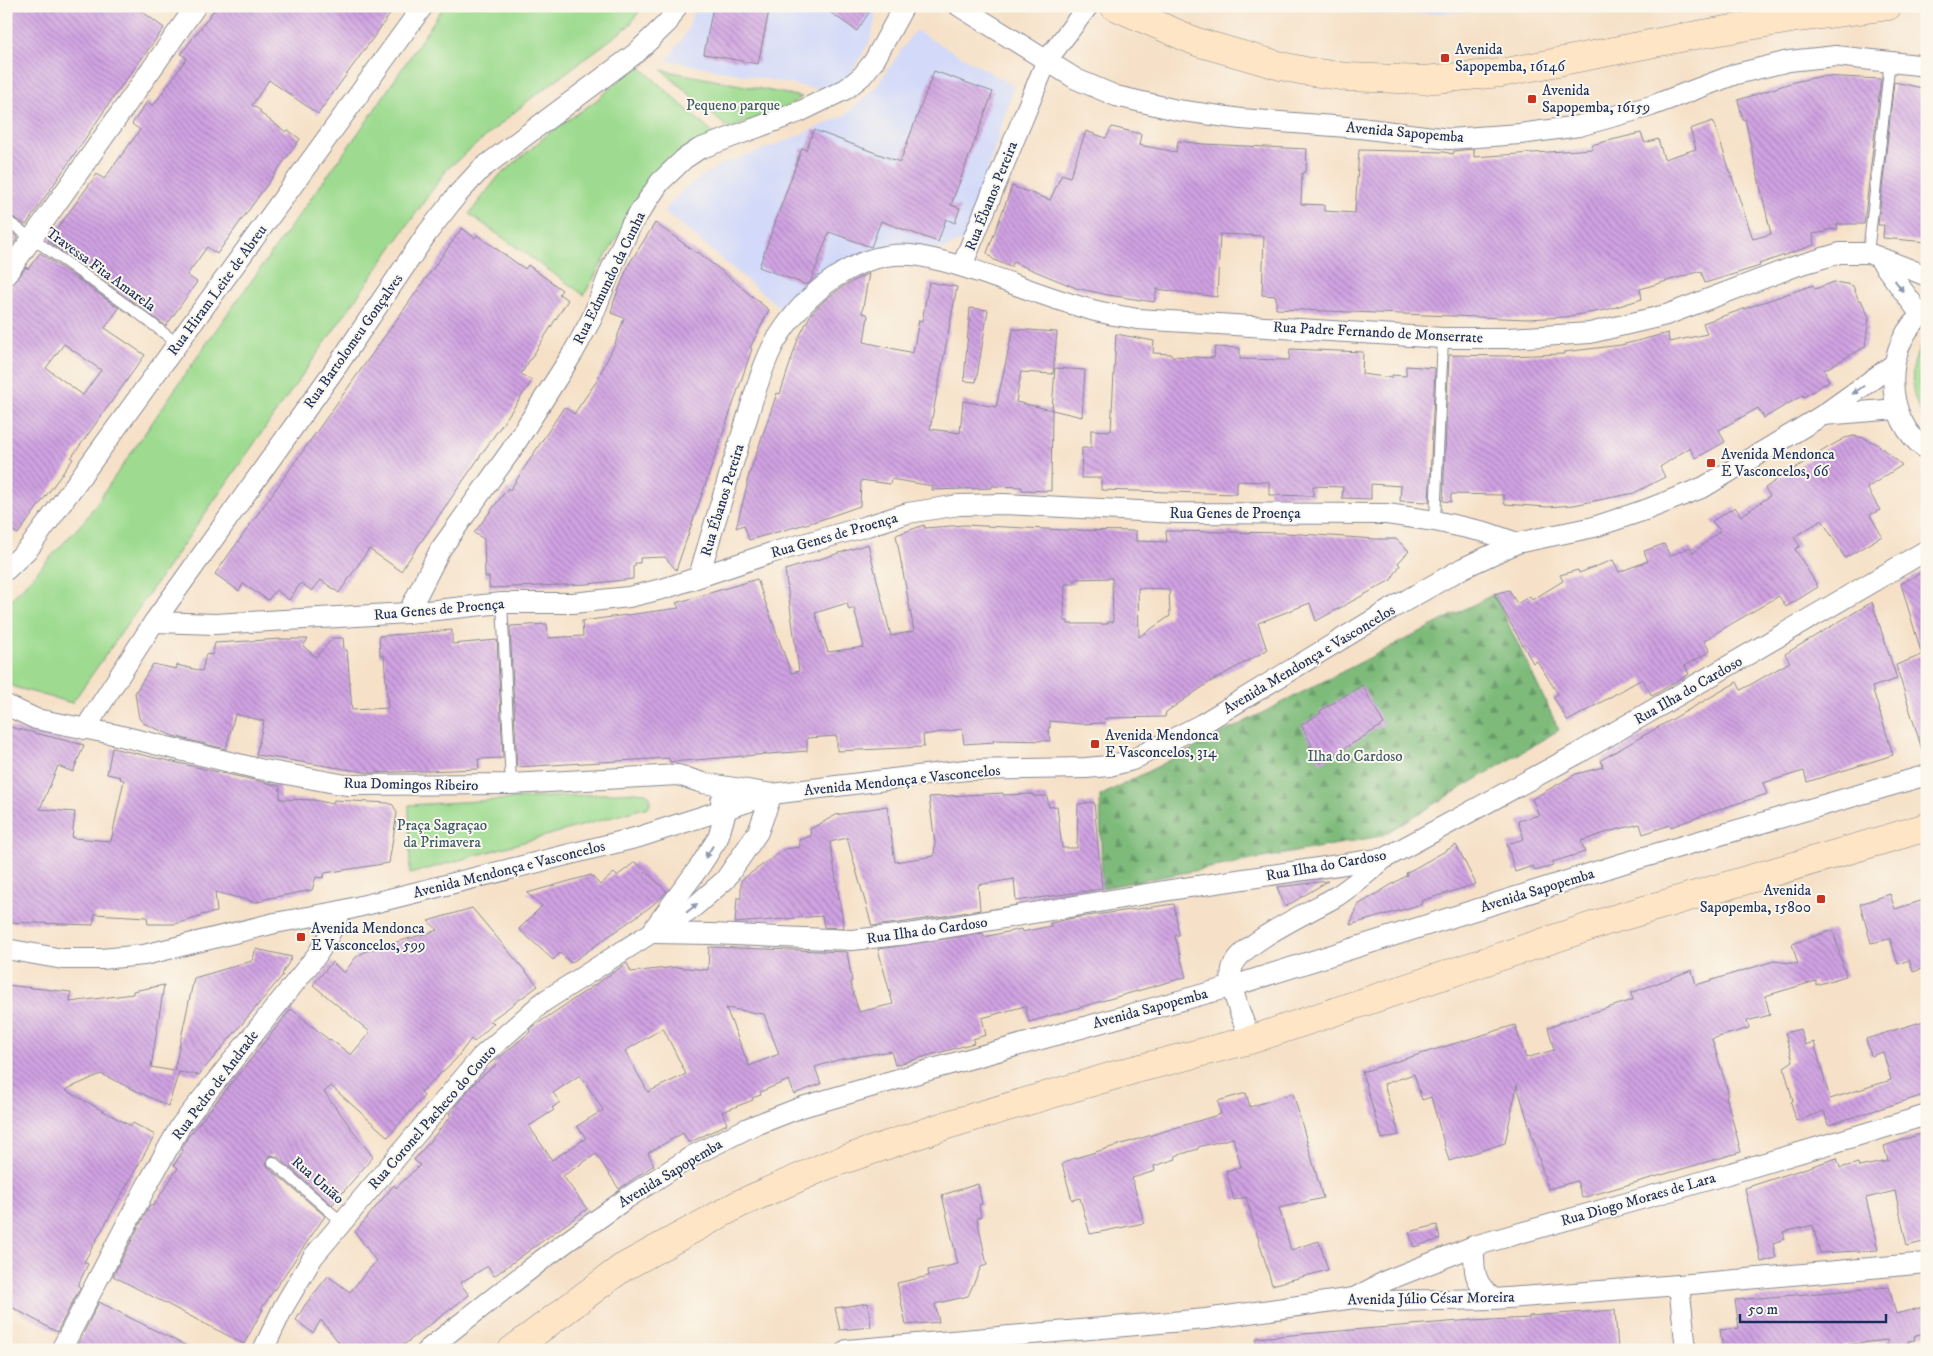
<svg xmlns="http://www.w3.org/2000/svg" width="1933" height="1356" font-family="'IM FELL DW Pica',serif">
<defs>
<pattern id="forest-firs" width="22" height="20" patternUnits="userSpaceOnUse" patternTransform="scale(1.25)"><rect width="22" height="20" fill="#7ebb7a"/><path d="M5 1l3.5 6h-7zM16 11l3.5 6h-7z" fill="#669867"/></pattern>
<pattern id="building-back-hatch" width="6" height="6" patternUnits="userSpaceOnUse" patternTransform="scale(1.25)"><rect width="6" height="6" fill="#d0a2e2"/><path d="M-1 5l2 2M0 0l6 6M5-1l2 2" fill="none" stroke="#a884ba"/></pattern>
</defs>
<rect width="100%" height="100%" fill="#fbf7ec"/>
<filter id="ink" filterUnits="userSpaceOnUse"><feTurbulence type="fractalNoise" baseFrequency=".02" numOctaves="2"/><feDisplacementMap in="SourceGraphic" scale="10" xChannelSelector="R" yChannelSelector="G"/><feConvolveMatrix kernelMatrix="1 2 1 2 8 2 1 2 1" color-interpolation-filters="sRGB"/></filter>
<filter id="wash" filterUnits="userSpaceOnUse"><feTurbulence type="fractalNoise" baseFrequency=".0096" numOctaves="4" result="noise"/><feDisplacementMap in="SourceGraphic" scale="20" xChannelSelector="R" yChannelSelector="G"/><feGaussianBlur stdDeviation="1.12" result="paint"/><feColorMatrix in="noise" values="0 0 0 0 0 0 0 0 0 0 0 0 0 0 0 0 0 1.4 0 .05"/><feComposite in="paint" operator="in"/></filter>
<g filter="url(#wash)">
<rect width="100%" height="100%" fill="#f6e1c8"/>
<g fill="#d2d9f9">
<path d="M695 6H875V21L870 41 849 76 827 91 667 60 687 32Z"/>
<path d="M1311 6H1480V11L1388 15Z"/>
<path d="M915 30 1014 86 966 239 944 249 892 247 785 312 664 211 684 189 720 165 781 143 844 116 876 87Z"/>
</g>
<g fill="#9edb90" stroke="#5c8577">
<path d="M444 6H643L629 26 529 100 447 169 72 703 14 687 6 680V605L85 520 213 334 369 118Z"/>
<path d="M638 65 716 136 645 188 584 295 469 214 498 177 548 134 594 102Z"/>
<path d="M662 70 802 97 788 106 729 129Z"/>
<path d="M1927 337V421C1907 399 1908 359 1927 337Z"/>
<path d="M635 792 646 793 650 796 651 801 648 807 410 874 409 805Z"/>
</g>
<path fill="url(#forest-firs)" stroke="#4c756c" d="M1494 594 1559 730 1381 836 1102 888 1100 796Z"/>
<g id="blocks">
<g fill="url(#building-back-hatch)" fill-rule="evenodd">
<path d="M6 6H135L164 28 115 95 26 225 6 213Z"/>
<path d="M217 6H396L318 114 269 80 252 105 261 111 260 113 286 132 288 130 300 139 217 254 207 247 187 275 197 282 166 326 48 241 97 174 104 179 140 130 132 124 147 102 153 106 187 58 181 54Z"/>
<path d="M713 6H770L758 64 704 54Z"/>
<path d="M821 6H873L857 31Z"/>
<path d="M934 71 993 92 951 205 960 208 955 223 946 219 938 242 881 221 871 247 829 232 811 281 807 285 759 267 802 148 806 150 814 130 900 162Z"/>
<path d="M1822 76 1881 79 1864 224H1837L1838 229 1826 230V232L1813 234 1814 245 1759 264 1760 266 1705 283 1701 271 1640 289 1642 299 1606 310 1565 317 1527 319 1276 309V296L1262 295 1264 236 1220 234 1217 297 1157 289 1154 302 1108 295 1076 288 1013 262 1011 267 994 260 987 253 1012 186 1050 200 1062 174 1070 177 1086 131 1106 138 1112 127 1141 134 1139 145 1176 152 1178 141 1203 144 1307 149 1306 170 1304 173H1302L1301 204 1324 205V211L1355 213 1359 150 1444 152 1453 154 1454 151 1474 149V157L1593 149 1591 145 1641 133 1645 143 1658 139 1664 159 1696 149 1690 129 1713 121 1753 239 1771 234 1745 119 1743 120 1738 100 1794 82Z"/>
<path d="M1894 82 1927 89V242L1883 238 1884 225H1878Z"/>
<path d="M655 223 697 253 698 252 769 310 750 348 752 349 676 570 665 557 640 558V563H635V566H633V579L588 584 489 588V577H485L484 539 474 533 508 488 510 490 564 407 574 414 596 382 615 344 624 318 611 313 614 301 629 264Z"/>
<path d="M462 228 475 238 477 235 525 269 528 265 562 290 559 294 568 300 521 374 532 381 401 571 369 549 339 593 321 580 312 591 301 583 289 600 276 590 268 600 243 584 239 591 215 574Z"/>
<path d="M6 229 18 237 6 254Z"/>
<path d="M40 253 119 308 105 328 145 355 71 458 73 459 18 534 6 526V287L15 282 26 267 28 269ZM64 344 101 370 83 395 46 368Z"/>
<path d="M869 273 862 313 867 314 868 316 864 342 913 353 919 320 922 321 929 282 957 287 930 429 960 433 963 401 996 407 1013 329 1057 332 1053 374 1021 372 1016 402 1052 410 1051 491 1022 490V487L992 486V488L932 490 933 486 891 479 890 484 861 480 860 506 820 520 749 540 744 525 736 528 747 486V481L777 393 780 394 798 339 811 314 825 300 844 286Z"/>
<path d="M1834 282 1847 284 1853 286 1859 301 1861 300 1869 317 1865 347 1824 370 1829 381 1804 397 1803 395 1764 418 1758 408 1719 430 1725 442 1696 458 1689 448 1660 467 1665 477 1634 493 1574 505 1547 507 1504 504V495L1451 494V502L1443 501 1449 355 1505 356 1564 354V352L1621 345 1668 333 1669 342 1707 334 1703 323 1813 285 1815 289Z"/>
<path d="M970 308 988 310 976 382 964 381Z"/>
<path d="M1116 334 1154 341 1153 353 1171 354V356L1214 358 1215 347 1240 348V359L1289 360 1290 349 1363 352 1362 374 1392 378V375L1406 376V366L1435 368 1429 502 1400 501 1401 486 1371 484V499L1342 498 1343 487 1313 486V496L1269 495V482L1237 481V494L1101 490V478H1081L1082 448H1091V430L1111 431Z"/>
<path d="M1055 368 1085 370 1082 417 1052 410Z"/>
<path d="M1854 436 1864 438 1877 444 1902 465 1867 488 1880 510 1870 515 1882 536 1845 558 1822 520 1794 537 1800 546 1795 549 1818 587 1786 607 1779 596 1716 633 1704 641 1710 651 1685 666 1689 674 1652 696 1642 679 1568 721 1553 697 1558 694 1537 661 1533 663 1494 594 1509 590 1517 604 1530 596 1532 600 1563 581 1560 575 1578 570 1579 573 1613 560 1619 572 1648 561 1644 551 1664 544 1670 556 1690 547 1693 553 1720 531 1712 521 1735 507 1741 516 1770 496 1765 488 1778 479 1827 448 1845 438Z"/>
<path d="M924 525 925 528 964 525 1066 530 1136 531V541L1167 542 1166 531 1286 533 1375 539H1396L1409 551 1398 563 1400 565 1391 580 1316 621 1310 603 1258 623 1267 650 1210 682 1166 712 1165 717 1106 718 1105 723 1080 724 1050 721V728H1048L1050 741 993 740 994 742 964 744 962 729 923 735 924 747 837 751V736L807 738V751L670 762 669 758 517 767 510 626 547 624 548 638 583 636 582 621 679 608 676 603 757 579 791 673 799 671 785 570 868 544 891 636 914 631 896 535ZM1112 578 1113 622H1108V624H1068V621H1064L1065 584H1075V579ZM1138 588 1169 589 1170 616 1139 637ZM847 603 849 610 854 608 864 647 828 652 815 613Z"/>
<path d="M1927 569V753H1923L1896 665 1922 655 1901 584Z"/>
<path d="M1872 602 1897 679 1872 687 1893 755 1807 782 1804 771 1763 783 1767 794 1726 807 1671 827 1670 825 1643 834 1640 824 1611 831 1581 841 1585 852 1552 862 1553 866 1535 871 1533 866 1515 872 1507 844 1524 839 1518 821 1539 815 1532 799 1576 774 1603 767 1601 760 1737 682 1741 690 1790 662 1785 654Z"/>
<path d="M452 630V644L497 640 503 758 478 759 479 769 371 773 256 755 264 721 235 714 226 749 173 736 143 723 139 718 135 693 153 664 176 669 177 665 202 671 206 654 212 655 215 643 282 639H308L303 646 316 657 333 638H343L344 650H347L352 710 388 708 384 656H380L379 636Z"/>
<path d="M1362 685 1384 724 1321 763 1309 746 1312 745 1301 725 1321 713 1320 711Z"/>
<path d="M6 726 84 745 73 772 58 766 40 809 75 812 72 838 111 841 124 780 120 779 121 777 107 774 112 748 280 786V799L314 800 333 804 334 800 388 803 393 805 397 813 389 863 325 873 323 878 316 877 312 890 265 899 263 901 255 902 215 892 217 912 201 915 200 917 175 924H148L147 917 95 914 93 925 6 922Z"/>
<path d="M1003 793V795L1033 794V796H1047L1049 807 1057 806 1062 848H1077L1078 804 1094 802 1102 889 1016 901 1014 879 978 885 980 910 906 922 872 926 847 838 830 842 844 928 824 927 822 916 735 923 737 898H741V880L785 849 800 847 799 840 811 836 810 829 836 815 887 806 895 862 934 856 935 843 929 797Z"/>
<path d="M1456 845 1476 884 1421 901 1422 904 1350 925 1358 905 1407 875 1406 873Z"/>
<path d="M635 862 667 891 661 898 650 907 571 963 560 953 553 960 519 929 542 906 527 893 591 875 600 885 614 873 617 876Z"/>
<path d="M1328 881 1285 907 1277 887Z"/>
<path d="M1890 894 1895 909 1927 899V967L1913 972 1909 960 1898 964 1890 939 1871 943 1860 904Z"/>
<path d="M1174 904 1179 935 1175 936 1186 977 1029 1022 1025 1006 982 1018 986 1035 973 1039 974 1043 895 1065 891 1051 841 1059 815 1067 821 1084 794 1094 789 1080 760 1092 761 1095 752 1098 753 1100 722 1112 727 1124 689 1143 683 1133 648 1153 654 1165 619 1189 596 1154 563 1176 587 1209 494 1276 488 1266 460 1283 469 1295 397 1350H345L321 1320 313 1333 296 1320 305 1305 328 1276 350 1292 376 1261 355 1232 394 1185 396 1188 420 1165 414 1160 451 1116 449 1114 469 1089 482 1076 496 1065 494 1062 530 1032 529 1030 534 1026 627 963 631 972 676 967 708 970 709 947 847 952 852 981 850 982 859 1012 893 1004 878 949 983 933 984 937 1021 929 1022 932 1051 926 1050 923 1073 918ZM726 1008 764 1014 779 1054 749 1066ZM663 1028 686 1074 648 1092 625 1051ZM580 1075 603 1110 577 1126 586 1138 552 1160 529 1126 554 1110 552 1108 560 1102 553 1093Z"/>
<path d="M472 908 538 986 490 1021 494 1023 474 1042 471 1039 455 1060 421 1092 424 1096 388 1137 331 1086 324 1092 373 1157 332 1205 278 1157 271 1155 268 1158 266 1164 268 1167 325 1216 261 1309H263L244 1344 113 1276 150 1205 153 1206 178 1168 174 1165 183 1151 181 1149 188 1137 291 1009 329 1040 330 1039 351 1055 370 1032 313 985 332 962 344 973 356 957 366 951 438 930 428 921Z"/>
<path d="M1833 930 1846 976 1816 985V981L1765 996 1770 1015 1747 1021 1749 1028 1712 1039 1727 1088 1728 1095 1726 1096 1741 1152 1582 1198 1577 1181 1548 1189 1517 1085 1505 1143 1449 1161 1431 1097 1422 1100 1414 1074 1384 1084 1399 1135 1382 1139 1362 1072 1515 1025 1526 1058 1554 1050 1548 1027 1559 1024V1023L1633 1000 1631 993 1692 970 1696 985 1774 961 1798 964 1792 944Z"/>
<path d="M256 949 292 957 282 974 283 975 199 1075 179 1072 168 1106 101 1074 65 1090 131 1126 133 1123 155 1135 84 1262 88 1264 78 1285 80 1288 57 1332 6 1304V985L71 992 70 1002 133 994V991L164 985 151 1067 174 1071 194 978 252 961Z"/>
<path d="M1927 1020V1094L1828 1125 1824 1111 1796 1121 1791 1102 1793 1101 1784 1067 1793 1061 1785 1033 1800 1029 1805 1045 1814 1042 1830 1099 1891 1080 1883 1052 1871 1056 1866 1039Z"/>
<path d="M1246 1093 1250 1107 1293 1093 1323 1198 1279 1208 1291 1250 1319 1241 1328 1270 1272 1285 1246 1197 1234 1200 1226 1171 1241 1167 1233 1138 1198 1147V1149L1175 1156 1176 1159 1154 1166 1155 1171 1132 1178 1144 1223 1090 1234 1080 1198 1072 1200 1062 1164 1069 1160 1221 1114 1218 1101Z"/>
<path d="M1927 1132V1241L1907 1246 1895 1191 1866 1198 1878 1250 1820 1253 1813 1225 1783 1232 1785 1239 1773 1243 1776 1258 1761 1262 1745 1188 1837 1158 1840 1168 1858 1163 1859 1167 1888 1161 1884 1146Z"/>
<path d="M978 1184 982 1204 979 1205 981 1217 977 1218 987 1265 981 1267 968 1296 935 1304 939 1322 906 1325 897 1283 929 1276 928 1270 958 1264 942 1195Z"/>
<path d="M1437 1225 1440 1239 1414 1247 1409 1232Z"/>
<path d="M1889 1287 1896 1314 1927 1306V1334L1914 1336 1915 1340 1908 1341 1909 1349 1888 1350 1887 1340 1843 1345 1844 1350H1723L1720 1330 1739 1328 1735 1300Z"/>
<path d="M99 1302 194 1350H75Z"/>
<path d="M868 1303 871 1327 840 1330 835 1308Z"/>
<path d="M1615 1310 1618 1350H1256V1338L1472 1320V1321L1529 1318V1316Z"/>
</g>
</g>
</g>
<g filter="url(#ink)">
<use href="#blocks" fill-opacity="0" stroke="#888893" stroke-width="1"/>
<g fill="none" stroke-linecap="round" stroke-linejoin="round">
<defs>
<g id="service">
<path d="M6 220 138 313 178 344"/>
<path d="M1868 253 1890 61"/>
<path d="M1435 521 1443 338"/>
<path d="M502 603 511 784"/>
<path d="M273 1162 342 1222"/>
</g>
<g id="minor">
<path d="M959 6 1076 79 1116 96 1177 110 1241 119 1360 128 1449 139 1520 134 1579 126 1651 106 1736 74 1789 61 1836 56 1927 66"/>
<path d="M1878 257 1921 315"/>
<path d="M962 266 1047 60 1088 6"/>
<path d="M6 275 196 6"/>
<path d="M1927 311C1882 341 1882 420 1927 450"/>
<path d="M1823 415 1897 409"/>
<path d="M6 570 29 548 423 6"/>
<path d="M699 576C713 528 728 479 743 431 752 404 761 367 775 342 804 294 859 246 919 256 979 267 1034 295 1092 310 1107 314 1122 316 1137 319L1443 338H1509L1590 333 1666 315 1796 266 1840 253H1868L1927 276"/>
<path d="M408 613 440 550 510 452 573 353 592 318 612 267 631 225 660 182 684 159 699 149 799 112 846 89 862 76 874 61 904 6"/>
<path d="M154 622 215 624 408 613 502 603H573L629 597 666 588 771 553 867 526 908 513 959 505 1004 504 1177 513 1387 514 1435 521 1485 532 1517 543"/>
<path d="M6 705 36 719 113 734 259 769 346 785 511 784 678 775 703 783 772 794 758 832 725 880 688 912 651 933 543 1002 481 1057 313 1257 284 1306 263 1350"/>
<path d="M85 729 154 622 337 366 428 232 457 195 481 169 636 53 668 22 677 6"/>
<path d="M655 927 700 866 718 838 727 808 721 801"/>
<path d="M653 933 711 934 852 940 908 934 1170 890 1385 858 1579 753 1927 550"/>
<path d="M6 949 63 959H101L144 955 275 923 341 911 639 837 772 794 966 770 1086 768 1109 766 1132 760 1202 724 1391 609 1463 568 1517 543 1594 527 1648 509 1704 487 1823 415 1894 364"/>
<path d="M1250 1040C1244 1021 1228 988 1232 969 1237 944 1314 910 1337 896 1354 885 1370 871 1385 858"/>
<path d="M1474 1246C1474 1271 1473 1283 1494 1299"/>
<path d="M1679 1285 1686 1350"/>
<path d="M1354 1298 1388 1280 1474 1246 1687 1186 1927 1115"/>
<path d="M61 1350 145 1189 181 1125 317 955 327 939 341 911"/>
<path d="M427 1350 543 1259 627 1198 694 1155 748 1128 802 1107 929 1070 1233 986 1624 863 1927 775"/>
<path d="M847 1350 1206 1319 1354 1298 1385 1301 1494 1299 1679 1285 1927 1263"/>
</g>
<g id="secondary">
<path d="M1114 6 1197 42 1281 66 1305 71 1347 77 1424 80 1501 73 1685 37 1797 18 1888 6"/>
<path d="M512 1350 622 1268 739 1204 828 1165 947 1125 1133 1070 1250 1040 1607 921 1927 827"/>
</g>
</defs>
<use href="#service" stroke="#888893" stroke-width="12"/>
<use href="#minor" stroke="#888893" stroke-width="22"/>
<use href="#secondary" stroke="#888893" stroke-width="29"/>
<use href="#service" stroke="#fff" stroke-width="10"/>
<use href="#minor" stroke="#fff" stroke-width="20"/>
<use href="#secondary" stroke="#fde5c5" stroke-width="28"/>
</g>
<defs><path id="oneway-solid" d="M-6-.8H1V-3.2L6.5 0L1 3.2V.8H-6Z" transform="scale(1.25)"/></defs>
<g fill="#8d97ae">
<use href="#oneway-solid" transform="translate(1899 286) rotate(54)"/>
<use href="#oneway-solid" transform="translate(1858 390) rotate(145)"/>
<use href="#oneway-solid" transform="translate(709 852) rotate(122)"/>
<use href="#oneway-solid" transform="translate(692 908) rotate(-39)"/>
</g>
</g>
<g fill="#c8321e" stroke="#fbf7ec" stroke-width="2">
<rect x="1440" y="53" width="10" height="10" rx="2.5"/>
<rect x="1527" y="94" width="10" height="10" rx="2.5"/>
<rect x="1706" y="458" width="10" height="10" rx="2.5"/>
<rect x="1090" y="739" width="10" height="10" rx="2.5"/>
<rect x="1816" y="894" width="10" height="10" rx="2.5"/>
<rect x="296" y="932" width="10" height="10" rx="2.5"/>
</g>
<g text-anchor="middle" stroke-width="4" stroke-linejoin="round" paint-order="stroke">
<g font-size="15" fill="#1b2f5e" stroke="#fbf7ec" text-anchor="start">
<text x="1455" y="54">Avenida<tspan x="1455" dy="17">Sapopemba, 16146</tspan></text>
<text x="1542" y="95">Avenida<tspan x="1542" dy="17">Sapopemba, 16159</tspan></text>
<text x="1721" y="459">Avenida Mendonca<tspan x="1721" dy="17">E Vasconcelos, 66</tspan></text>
<text x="1105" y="740">Avenida Mendonca<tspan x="1105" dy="17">E Vasconcelos, 314</tspan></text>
<text x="1811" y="895" text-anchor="end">Avenida<tspan x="1811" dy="17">Sapopemba, 15800</tspan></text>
<text x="311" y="933">Avenida Mendonca<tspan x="311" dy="17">E Vasconcelos, 599</tspan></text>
</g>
<g font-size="15" fill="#3c5a6a" stroke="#fbf7ec">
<text x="733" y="110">Pequeno parque</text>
<text x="1355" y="761">Ilha do Cardoso</text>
<text x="442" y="830">Praça Sagraçao<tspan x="442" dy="17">da Primavera</tspan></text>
</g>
<g font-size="15" fill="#1b2f5e" stroke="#fbf7ec">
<text transform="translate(1405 132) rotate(5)" y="5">Avenida Sapopemba</text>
<text transform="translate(991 196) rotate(-68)" y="5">Rua Ébanos Pereira</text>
<text transform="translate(101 269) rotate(36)" y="5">Travessa Fita Amarela</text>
<text transform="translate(609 278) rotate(-64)" y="5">Rua Edmundo da Cunha</text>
<text transform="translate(217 290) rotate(-54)" y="5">Rua Hiram Leite de Abreu</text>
<text transform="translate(1378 332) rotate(3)" y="5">Rua Padre Fernando de Monserrate</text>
<text transform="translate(353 341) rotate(-55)" y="5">Rua Bartolomeu Gonçalves</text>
<text transform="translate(722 500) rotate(-73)" y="5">Rua Ébanos Pereira</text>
<text x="1235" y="518">Rua Genes de Proença</text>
<text transform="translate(834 535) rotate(-16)" y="5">Rua Genes de Proença</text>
<text transform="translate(439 609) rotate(-5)" y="5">Rua Genes de Proença</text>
<text transform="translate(1309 659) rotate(-31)" y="5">Avenida Mendonça e Vasconcelos</text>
<text transform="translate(1688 690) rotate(-30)" y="5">Rua Ilha do Cardoso</text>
<text transform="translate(902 780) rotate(-6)" y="5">Avenida Mendonça e Vasconcelos</text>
<text transform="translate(411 784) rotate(1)" y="5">Rua Domingos Ribeiro</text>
<text transform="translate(1326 865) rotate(-10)" y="5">Rua Ilha do Cardoso</text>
<text transform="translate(509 869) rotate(-14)" y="5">Avenida Mendonça e Vasconcelos</text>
<text transform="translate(1537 890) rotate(-17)" y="5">Avenida Sapopemba</text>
<text transform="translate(927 930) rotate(-8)" y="5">Rua Ilha do Cardoso</text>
<text transform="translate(1150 1008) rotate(-15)" y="5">Avenida Sapopemba</text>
<text transform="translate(215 1085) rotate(-53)" y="5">Rua Pedro de Andrade</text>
<text transform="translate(432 1117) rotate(-49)" y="5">Rua Coronel Pacheco do Couto</text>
<text transform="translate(670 1173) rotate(-31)" y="5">Avenida Sapopemba</text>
<text transform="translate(318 1180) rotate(41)" y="5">Rua União</text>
<text transform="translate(1638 1199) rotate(-16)" y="5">Rua Diogo Moraes de Lara</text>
<text transform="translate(1431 1298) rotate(-1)" y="5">Avenida Júlio César Moreira</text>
</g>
</g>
<rect width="1933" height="1356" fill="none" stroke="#fbf7ec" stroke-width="25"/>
<path d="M1740 1314v8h146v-8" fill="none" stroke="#1b2f5e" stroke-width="2.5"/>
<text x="1748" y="1314" font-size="15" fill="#1b2f5e" stroke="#fbf7ec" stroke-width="4" paint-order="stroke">50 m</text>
</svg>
